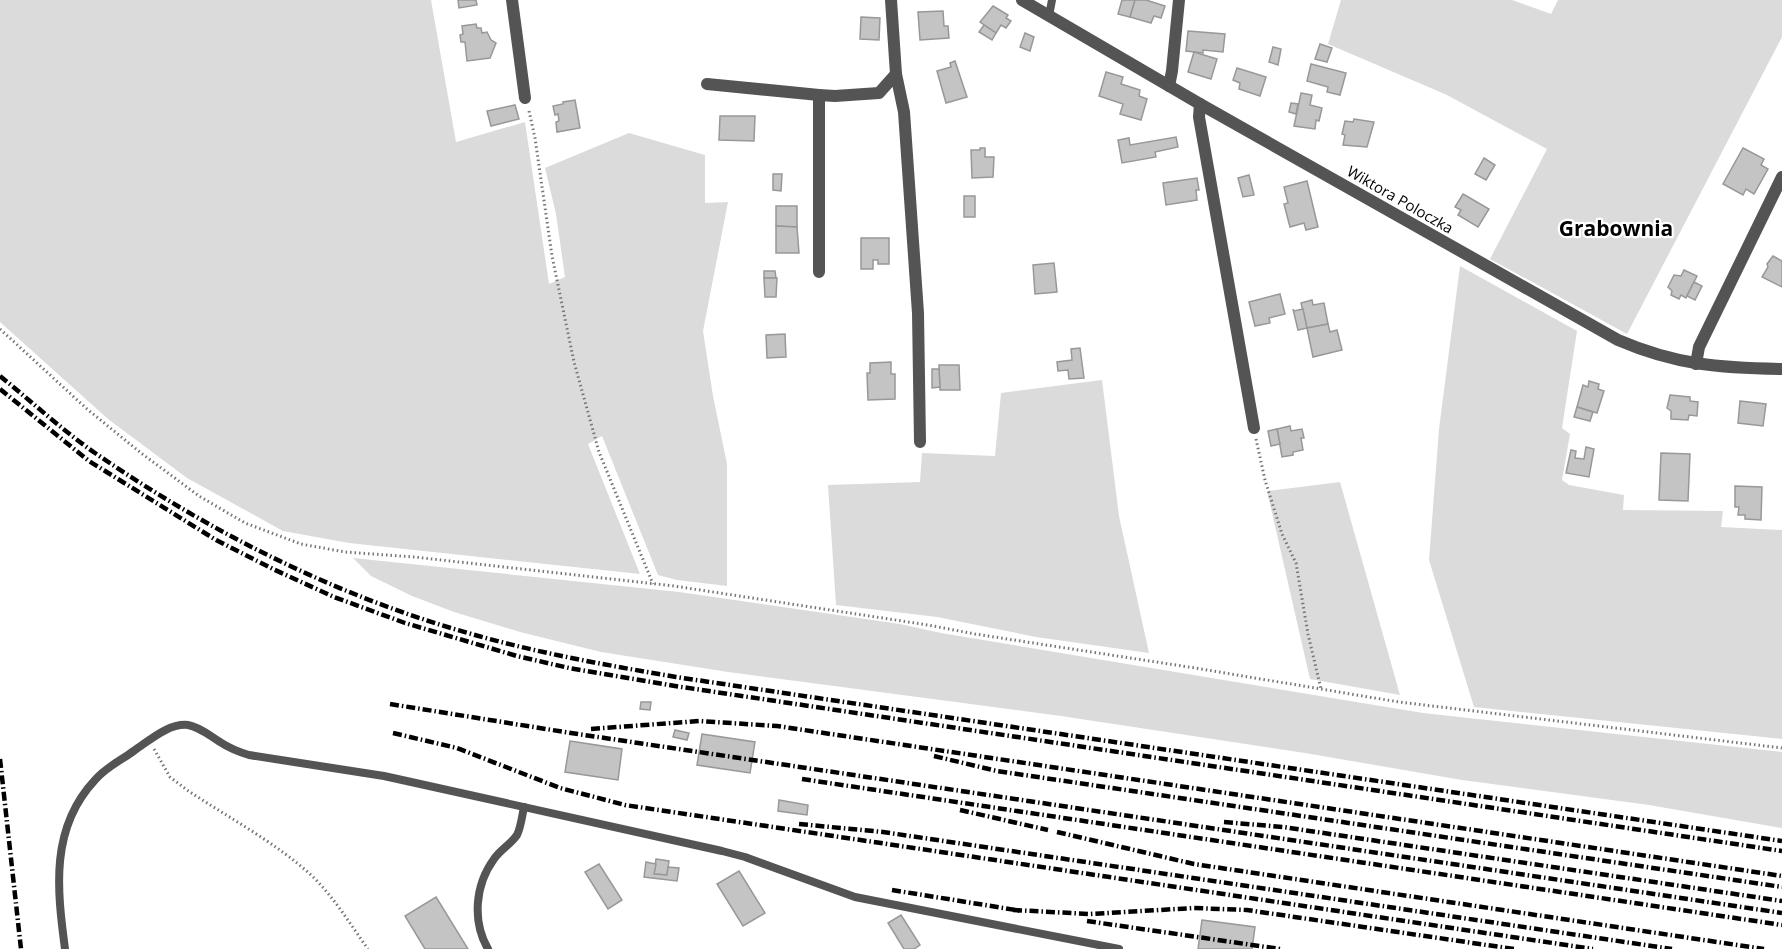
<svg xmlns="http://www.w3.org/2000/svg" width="1782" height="949" font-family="'Open Sans',sans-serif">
<rect width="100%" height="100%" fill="#fff"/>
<g fill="#dbdbdb">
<path d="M0 0H431L456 142 525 122 549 284 565 277 556 214 545 168 629 133 705 155V203L728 202 703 331 713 396 727 464V586L677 580 658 575 602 436 588 444 640 574 349 543 283 531 187 478 108 419 0 322Z"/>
<path d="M1341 0H1512L1551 14 1558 0H1782V37L1627 334 1490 259 1547 149 1447 95 1328 44Z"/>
<path d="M1460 266 1577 331 1562 428 1570 434 1562 480 1569 485 1624 495 1623 510 1723 511 1721 527 1782 530V739L1474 707 1429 560 1439 429Z"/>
<path d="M1102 380 1119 516 1149 653 1036 637 937 617 836 605 828 485 920 482 922 453 995 456 1001 393Z"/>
<path d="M1340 482 1400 695 1310 679 1267 491Z"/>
<path d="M353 558 679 592 900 624 941 633 1073 655 1423 713 1782 752V828L1649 805 1462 780 1305 753 1061 716 728 672 601 652 520 632 454 612 412 596 371 576Z"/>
</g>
<g fill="#c4c4c4" stroke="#989898" stroke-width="1.5">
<path d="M458 0H476L477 5 459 8Z"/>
<path d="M1122 0H1135L1130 17 1118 14Z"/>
<path d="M1135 0H1146L1165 6 1161 18 1154 16 1151 23 1130 17Z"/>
<path d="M993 6 1008 15 1006 18 1011 21 1006 28 1001 25 996 33 980 22Z"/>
<path d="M943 11 944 26H948L949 38 920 40 918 12Z"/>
<path d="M861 17 880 18 879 40 860 39Z"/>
<path d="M476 24 477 28H481L482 33 487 32 491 40 496 43 490 58 467 61 465 42H461L460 35 463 34 462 26Z"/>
<path d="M984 25 996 33 992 40 979 32Z"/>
<path d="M1188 31 1225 34 1223 52 1203 50V53L1186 51Z"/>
<path d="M1025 33 1034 37 1030 51 1020 47Z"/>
<path d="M1320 44 1332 48 1327 62 1315 59Z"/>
<path d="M1273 47 1281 49 1278 65 1269 62Z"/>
<path d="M1194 52 1217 59 1211 79 1188 72Z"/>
<path d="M955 61 967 97 946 103 937 71 951 67 950 63Z"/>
<path d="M1311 64 1346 73 1340 95 1327 92 1328 87 1307 81Z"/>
<path d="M1237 68 1266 77 1260 96 1239 89 1240 83 1233 80Z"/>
<path d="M1106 72 1123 77 1121 84 1140 90 1139 96 1147 99 1141 120 1120 114 1123 104 1099 96Z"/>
<path d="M1301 93 1312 95 1310 105 1322 108 1319 121 1316 120 1315 129 1294 126Z"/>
<path d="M575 100 580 128 557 132 556 122 559 121 558 114 555 115 553 106 563 104V102Z"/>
<path d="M1291 103 1298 104 1296 114 1289 112Z"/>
<path d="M515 105 519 119 491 126 487 111Z"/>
<path d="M720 116H755L754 141 719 140Z"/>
<path d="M1354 119 1374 122 1367 147 1343 145 1345 135 1342 134 1345 121 1353 122Z"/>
<path d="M1176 137 1178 147 1155 152 1156 157 1122 163 1118 140 1129 138 1130 145Z"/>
<path d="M980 148H985V157H994L993 177 972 178 971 150H980Z"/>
<path d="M1743 148 1764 159 1761 165 1768 169 1754 194 1746 189 1743 195 1723 184Z"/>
<path d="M1484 158 1495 165 1486 180 1475 174Z"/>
<path d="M773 174H782L781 191 773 190Z"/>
<path d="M1249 175 1254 195 1243 197 1238 178Z"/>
<path d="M1197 178 1199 190H1196L1197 200 1166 205 1163 183Z"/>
<path d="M1307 181 1318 227 1306 230 1304 223 1290 227 1284 204 1288 203 1284 187Z"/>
<path d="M1463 194 1489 209 1478 227 1458 215 1461 210 1455 207Z"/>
<rect x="964" y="196" width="11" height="21"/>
<path d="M776 206H797V227L776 226Z"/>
<path d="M776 226 797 227 799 253H776Z"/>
<path d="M861 238H889V264H878V260H873V269H861Z"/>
<path d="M1773 256 1782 261V287L1762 277 1768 267 1767 264Z"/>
<path d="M1054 263 1057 292 1035 294 1033 265Z"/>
<path d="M1684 270 1697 276 1686 298 1681 295 1679 299 1671 295 1672 291 1668 287 1674 275 1681 276Z"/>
<path d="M764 271H775L776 278H764Z"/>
<path d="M764 278H777L776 297H765Z"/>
<path d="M1694 282 1702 286 1695 300 1687 296Z"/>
<path d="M1280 294 1285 314 1269 318 1270 323 1255 326 1249 302Z"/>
<path d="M1312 300 1313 305 1324 303 1328 324 1307 328 1301 303Z"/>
<path d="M1293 309 1294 311 1303 309 1307 328 1298 330Z"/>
<path d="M1328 324 1330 332 1337 330 1342 350 1313 357 1307 328Z"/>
<path d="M785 334 786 357 767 358 766 335Z"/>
<path d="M1080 348 1084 378 1069 379 1068 370 1058 371 1057 362 1072 360 1071 349Z"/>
<path d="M891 362V374H895V399L868 400 867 373H870V363Z"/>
<path d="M939 365H959L960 390H940Z"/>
<path d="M932 369H939L940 387 932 388Z"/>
<path d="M1589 381 1599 384 1598 389 1604 391 1597 413 1577 407 1583 385 1588 387Z"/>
<path d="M1670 395 1690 397V401L1698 402 1697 416 1689 415 1688 420 1671 419V411L1667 408Z"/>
<path d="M1740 401 1766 404 1763 426 1738 423Z"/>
<path d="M1577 407 1593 412 1590 421 1574 417Z"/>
<path d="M1290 426 1291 431 1302 429 1304 438H1301L1303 450 1293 452V455L1282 457 1277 429Z"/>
<path d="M1277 429 1280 444 1271 446 1268 431Z"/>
<path d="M1586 447 1594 449 1589 477 1566 473 1571 450 1576 451 1575 458 1584 459Z"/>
<path d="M1661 453 1690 454 1688 501 1659 500Z"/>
<path d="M1735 486 1762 487 1761 520 1745 519V515H1738L1739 507H1735Z"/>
<path d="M641 702H651L650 710 640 709Z"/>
<path d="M675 730 689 733 687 740 673 737Z"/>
<path d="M702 734 755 742 750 773 697 765Z"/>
<path d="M570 741 622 749 618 780 565 772Z"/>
<path d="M779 800 808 805 807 815 778 811Z"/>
<path d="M656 859 669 861 667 875 654 874Z"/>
<path d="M646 862 656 864 654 874 667 875 668 867 679 868 677 881 644 877Z"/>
<path d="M599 864 622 900 608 909 585 872Z"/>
<path d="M739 871 765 913 743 926 717 884Z"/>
<path d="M436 897 468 949H425L405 916Z"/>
<path d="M901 915 920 945 914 949H904L888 923Z"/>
<path d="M1202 920 1255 927 1252 949H1198Z"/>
</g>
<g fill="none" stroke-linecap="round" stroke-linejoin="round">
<g stroke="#767676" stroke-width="3" stroke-dasharray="1.5 3" stroke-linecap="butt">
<path d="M529 111 535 138 552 256 574 362 599 452 653 584"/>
<path d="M0 329 87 409 141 453 199 496 245 523 301 544 345 552 414 557 674 586 928 625 975 634 1195 668 1399 702 1782 748"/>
<path d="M1256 439 1265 480 1282 534 1296 563 1308 634 1321 689"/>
<path d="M154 749 170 777 187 790C226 816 278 844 312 876 334 897 350 924 368 949"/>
</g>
<g stroke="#545454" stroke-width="8">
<path d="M1049 16 1052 0"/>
<path d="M65 949C57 889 50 828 95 780 106 767 122 760 135 750 150 740 169 723 188 725 200 727 210 736 220 742 229 748 239 752 249 755L384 776 722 851 745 857 855 897 1119 949"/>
<path d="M488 949C472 921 475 885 494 859 500 850 511 844 517 835 521 827 522 816 524 807"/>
</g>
<g stroke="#545454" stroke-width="12">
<path d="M512 0 525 98"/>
<path d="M891 0 896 74"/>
<path d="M1022 0 1200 104 1618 340C1676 365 1720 368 1782 369"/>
<path d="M707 84 819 95"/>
<path d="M1169 86 1172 71 1179 0"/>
<path d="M1200 104 1199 117 1254 428"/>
<path d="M819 272V95L835 96 879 93 896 74 904 112 918 313 920 442"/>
<path d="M1696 364 1699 347 1782 177"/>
</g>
<g stroke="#000" stroke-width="4.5" stroke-dasharray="9 3 1.5 3" stroke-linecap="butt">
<path d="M0 376C31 401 62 430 95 453 210 532 334 595 468 633 537 653 606 665 676 677L1782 841"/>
<path d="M0 389 89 461 216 540 273 569 334 597 405 623 517 656 569 668 675 686 1782 851"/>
<path d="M390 704 571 733 1782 913"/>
<path d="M591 729 699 721 777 726 1782 876"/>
<path d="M393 733 457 748 560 788 625 805 1593 949"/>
<path d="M934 756 997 771 1782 887"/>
<path d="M0 759 21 949"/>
<path d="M802 779 1782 925"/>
<path d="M960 810 1048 830"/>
<path d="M1224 822 1283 827 1782 901"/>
<path d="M799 824 883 832 1672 949"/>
<path d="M1057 832 1194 864 1764 949"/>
<path d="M892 890 1022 911"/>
<path d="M1013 910 1090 914 1194 908 1247 910 1514 949"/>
<path d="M1087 921 1280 949"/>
</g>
</g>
<g text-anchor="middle" stroke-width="4.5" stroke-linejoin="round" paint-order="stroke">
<g font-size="15" fill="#000" stroke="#fff">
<text transform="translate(1400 200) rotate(30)" y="5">Wiktora Poloczka</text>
</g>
<g font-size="21" font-weight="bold" fill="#000" stroke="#fff">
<text x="1616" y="236">Grabownia</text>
</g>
</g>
</svg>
